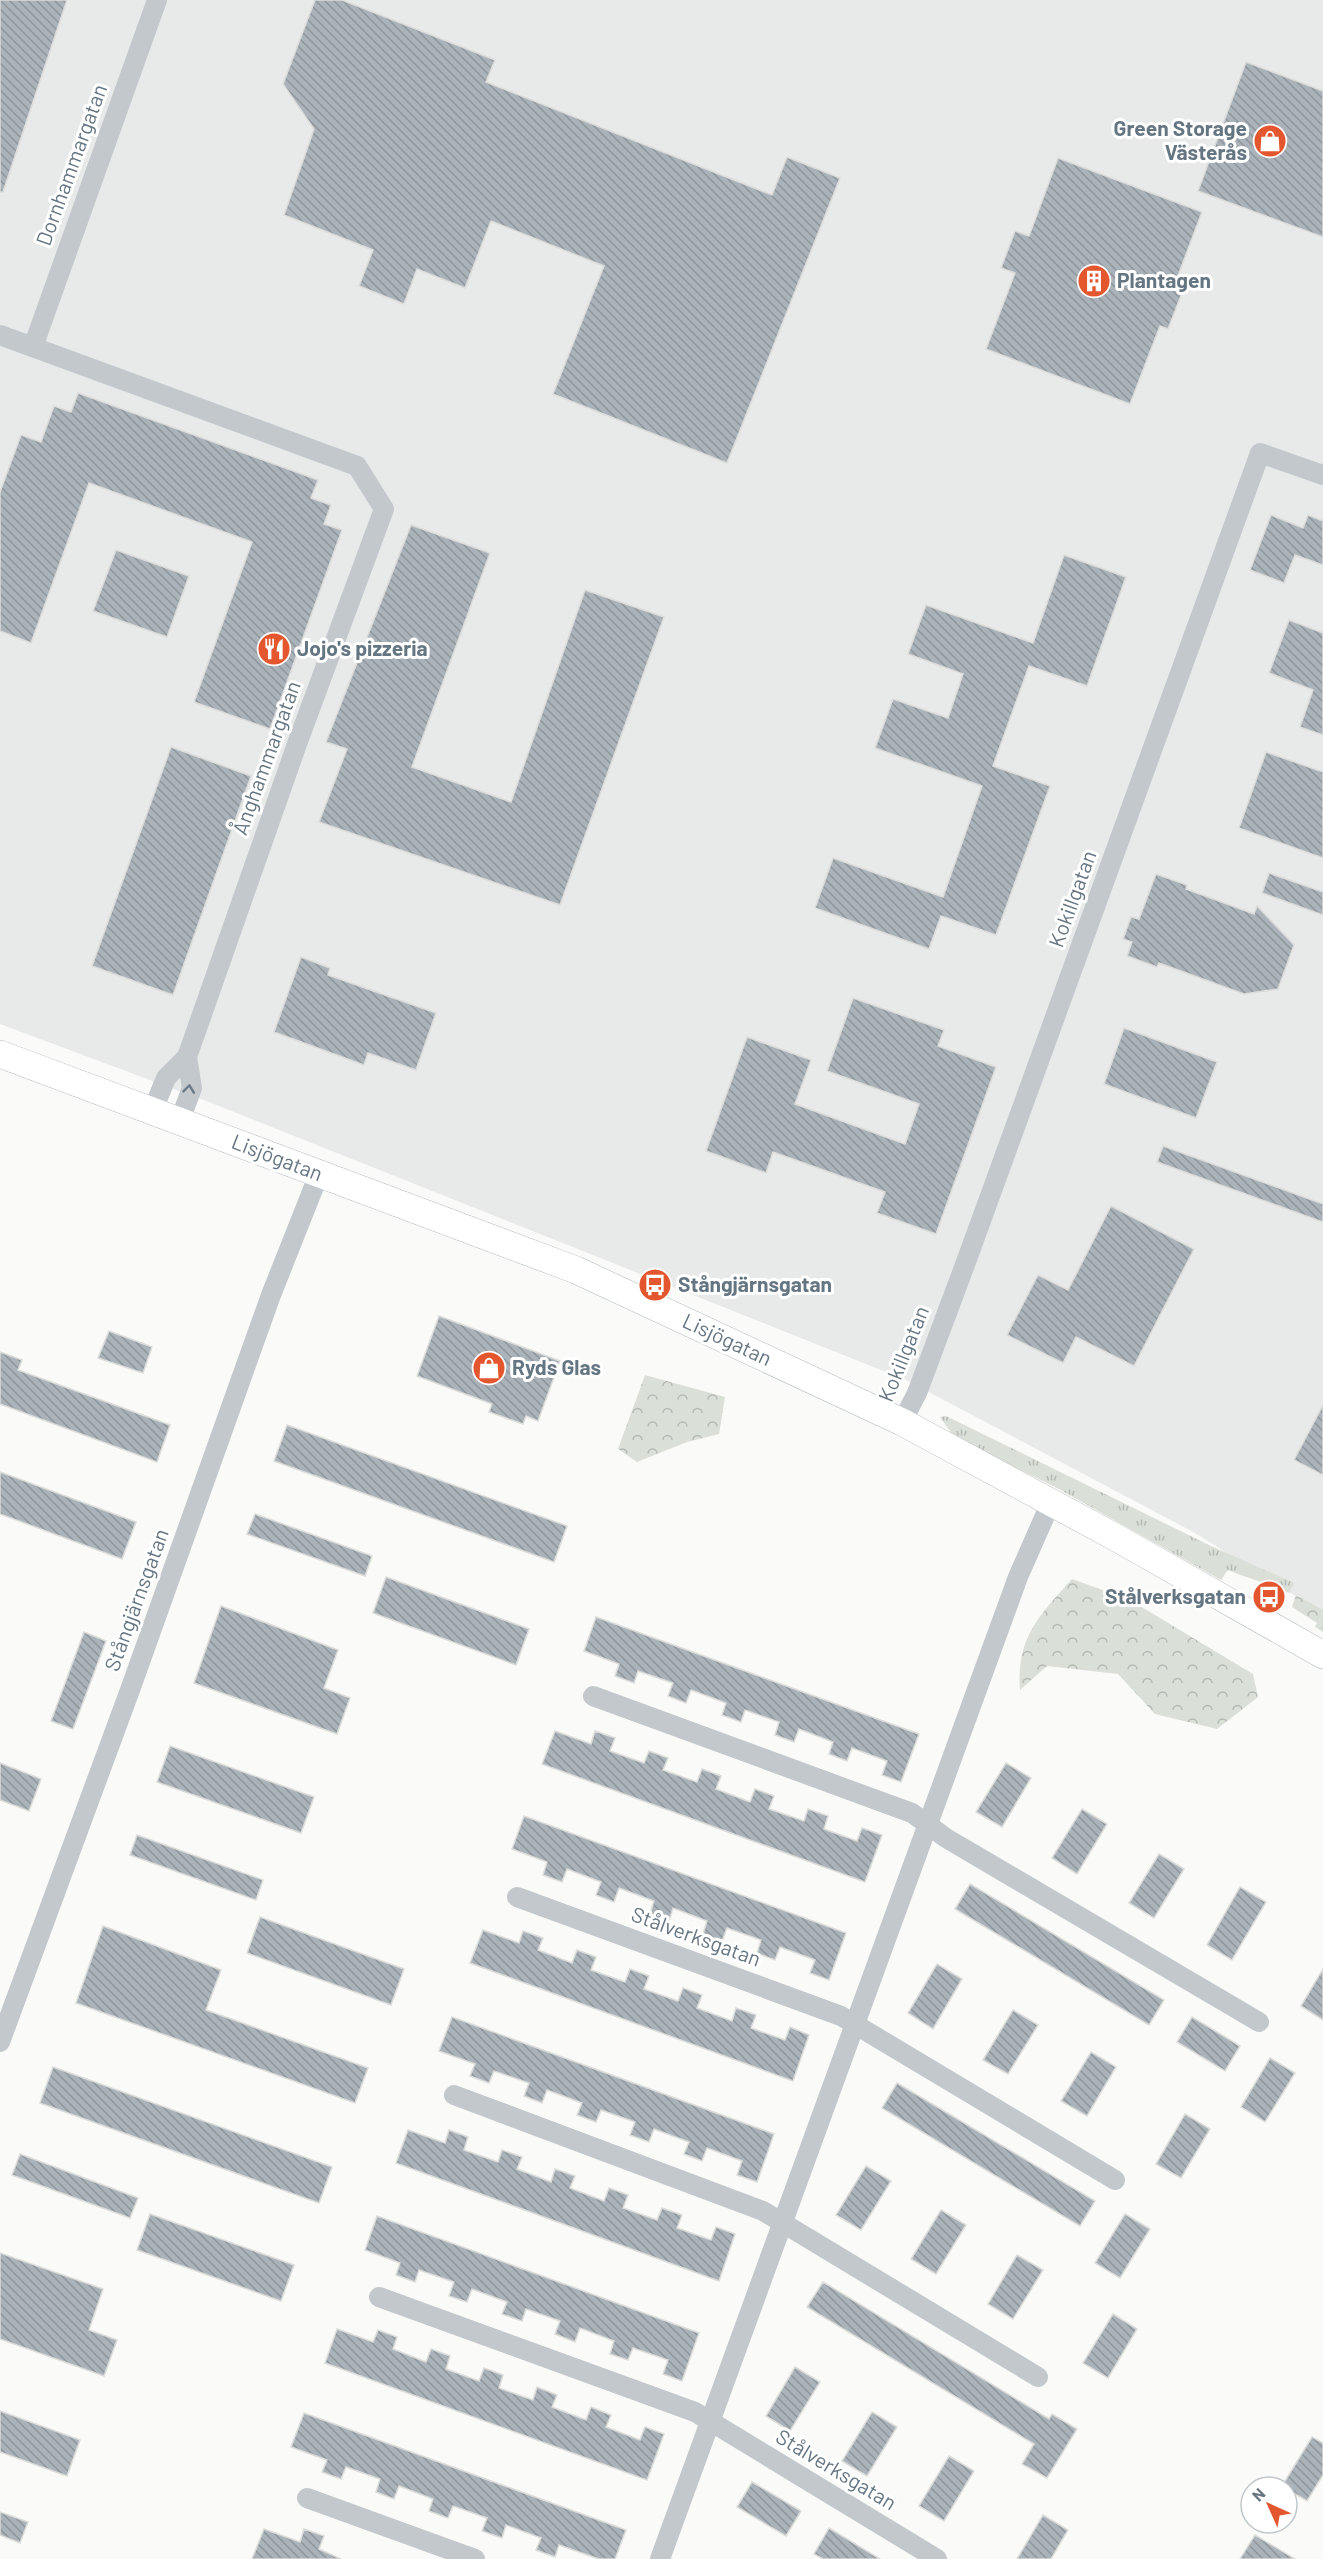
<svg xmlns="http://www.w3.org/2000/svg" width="1323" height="2559" font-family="Barlow,sans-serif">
<defs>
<pattern id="grass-tufts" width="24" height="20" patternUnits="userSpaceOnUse" patternTransform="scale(1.5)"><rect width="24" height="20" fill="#dadfd7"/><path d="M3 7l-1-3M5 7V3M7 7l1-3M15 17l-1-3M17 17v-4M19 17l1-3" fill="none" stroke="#b4b9b4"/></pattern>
<pattern id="forest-crowns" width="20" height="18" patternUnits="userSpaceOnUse" patternTransform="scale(1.5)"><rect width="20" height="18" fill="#dadfd7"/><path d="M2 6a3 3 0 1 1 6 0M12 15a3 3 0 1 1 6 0" fill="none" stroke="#b4b9b4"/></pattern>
<pattern id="building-back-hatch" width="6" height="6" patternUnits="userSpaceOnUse" patternTransform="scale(1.5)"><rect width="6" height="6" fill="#aab3b9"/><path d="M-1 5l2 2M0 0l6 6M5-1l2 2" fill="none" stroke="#8e969c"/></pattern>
</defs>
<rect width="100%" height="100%" fill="#fafaf8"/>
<path fill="#e8e9e9" d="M0 0H1323V1613L1195 1533 906 1380 214 1104 0 1024Z"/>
<path fill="url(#grass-tufts)" d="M946 1416 1211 1546 1294 1583 1289 1593C1269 1583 1249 1579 1228 1570L1221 1580 1057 1488 954 1437 940 1417Z"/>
<g fill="url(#forest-crowns)">
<path d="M645 1375 725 1397 719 1434 687 1442 637 1462 618 1449Z"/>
<path d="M1072 1579 1130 1600 1253 1674 1258 1697 1217 1729 1155 1714 1118 1674 1047 1666 1020 1690C1016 1637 1040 1615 1072 1579Z"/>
<path d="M1296 1595 1323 1610V1632L1315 1627 1317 1623 1292 1607Z"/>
</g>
<g fill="url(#building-back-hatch)" stroke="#dcdcda" stroke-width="1.5">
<path d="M0 0H67L3 192H0Z"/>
<path d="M315 0H342L495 60 486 82 772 195 787 157 840 178 727 463 553 394 604 266 491 221 465 288 417 269 404 304 359 286 373 250 284 215 314 129 283 84Z"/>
<path d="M1246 62 1323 91V237L1198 191Z"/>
<path d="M1058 158 1202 212 1173 289 1182 293 1168 329 1160 326 1130 404 986 349 1015 273 1001 268 1015 231 1029 236Z"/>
<path d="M78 393 318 480 311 498 331 505 324 524 342 530 270 729 194 702 252 542 89 483 31 643 0 631V492L21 435 41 442 54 406 71 412Z"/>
<path d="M1271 515 1303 528 1308 515 1323 521V565L1295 555 1284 583 1250 570Z"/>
<path d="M411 525 490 553 412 767 511 802 585 590 664 617 560 905 319 822 347 749 326 742Z"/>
<path d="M116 550 189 576 167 637 93 611Z"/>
<path d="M1064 555 1126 577 1087 686 1029 666 993 766 1050 786 996 935 941 916 929 949 815 908 833 858 943 897 982 786 875 748 893 699 948 718 963 674 908 654 926 605 1033 643Z"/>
<path d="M1289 620 1323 633V735L1300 727 1313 690 1269 673Z"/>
<path d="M171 747 251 776 173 995 92 966Z"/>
<path d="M1266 752 1323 772V858L1239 828Z"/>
<path d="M1269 873 1323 892V915L1262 893Z"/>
<path d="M1156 874 1187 885 1186 889 1254 914 1257 906 1294 945 1278 989 1244 994 1159 963 1157 967 1127 956 1132 942 1123 939 1131 917 1139 919Z"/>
<path d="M301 957 330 968 328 975 436 1013 416 1070 368 1053 364 1065 274 1032Z"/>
<path d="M853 998 944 1030 938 1046 996 1067 936 1234 877 1213 885 1192 773 1152 766 1173 706 1151 747 1037 811 1060 795 1104 905 1144 919 1104 827 1071Z"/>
<path d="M1124 1028 1217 1062 1196 1118 1104 1084Z"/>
<path d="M1163 1146 1323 1204V1222L1157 1162Z"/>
<path d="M1111 1206 1194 1249 1134 1366 1076 1337 1063 1363 1007 1335 1038 1275 1068 1290Z"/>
<path d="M439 1316 560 1361 538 1421 526 1416 523 1424 489 1412 492 1404 417 1376Z"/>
<path d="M109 1331 152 1347 143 1373 98 1358Z"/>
<path d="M0 1352 22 1360 18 1370 170 1425 157 1462 0 1404Z"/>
<path d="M1323 1405V1475L1294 1460Z"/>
<path d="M287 1425 567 1526 554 1562 274 1461Z"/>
<path d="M0 1472 136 1522 122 1559 0 1514Z"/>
<path d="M255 1514 372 1556 365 1576 247 1534Z"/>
<path d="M386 1577 529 1629 516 1665 373 1613Z"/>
<path d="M221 1606 338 1650 324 1688 350 1698 337 1734 194 1683Z"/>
<path d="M596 1617 919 1734 901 1782 882 1775 887 1761 852 1748 847 1761 829 1754 833 1742 799 1729 794 1742 775 1735 779 1722 745 1710 741 1722 722 1715 726 1703 691 1690 686 1703 668 1696 673 1683 638 1671 634 1683 615 1676 619 1664 584 1651Z"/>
<path d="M84 1632 106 1641 73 1729 51 1721Z"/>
<path d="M555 1731 591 1744 595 1731 615 1738 610 1751 644 1763 649 1751 668 1758 663 1770 697 1782 702 1769 721 1776 716 1789 750 1802 755 1789 774 1796 769 1809 804 1821 808 1809 828 1816 824 1829 857 1841 862 1828 882 1835 865 1882 542 1764Z"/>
<path d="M170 1746 314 1797 301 1833 157 1782Z"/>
<path d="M0 1763 41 1779 29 1811 0 1800Z"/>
<path d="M1006 1763 1031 1778 1002 1827 976 1812Z"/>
<path d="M1082 1809 1107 1824 1077 1874 1052 1858Z"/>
<path d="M524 1816 846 1933 829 1980 810 1973 815 1960 780 1947 775 1960 757 1953 761 1940 727 1928 722 1941 703 1934 707 1921 673 1908 669 1921 650 1914 654 1901 619 1888 614 1902 596 1895 601 1882 567 1869 562 1882 543 1875 547 1862 512 1849Z"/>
<path d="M137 1835 263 1880 256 1900 130 1855Z"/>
<path d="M1159 1854 1184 1869 1154 1918 1129 1903Z"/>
<path d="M970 1884 1164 2000 1149 2025 955 1909Z"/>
<path d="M1240 1887 1266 1902 1232 1960 1207 1945Z"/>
<path d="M260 1917 404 1969 391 2005 247 1953Z"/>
<path d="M103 1926 221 1970 206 2010 368 2068 355 2103 76 2003Z"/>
<path d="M483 1930 519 1943 523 1931 543 1938 538 1950 572 1963 577 1950 596 1957 591 1970 625 1982 630 1969 649 1976 644 1989 678 2001 683 1988 702 1995 697 2008 732 2021 736 2008 756 2015 751 2028 785 2040 790 2027 809 2035 793 2081 470 1963Z"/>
<path d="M937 1964 962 1979 933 2029 908 2013Z"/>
<path d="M1323 1969V2020L1301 2006Z"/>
<path d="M1013 2010 1038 2025 1008 2074 983 2060Z"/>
<path d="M452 2017 774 2134 757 2182 737 2175 742 2161 707 2148 702 2161 684 2154 689 2142 654 2129 649 2142 630 2135 635 2122 601 2110 596 2122 577 2115 582 2103 547 2090 542 2103 524 2096 529 2083 494 2071 489 2083 470 2076 475 2064 439 2051Z"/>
<path d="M1192 2017 1240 2046 1225 2071 1177 2042Z"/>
<path d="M1091 2052 1116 2067 1087 2116 1061 2101Z"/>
<path d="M1270 2058 1295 2073 1265 2122 1241 2107Z"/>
<path d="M53 2067 332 2167 319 2203 40 2103Z"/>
<path d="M897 2083 1095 2201 1080 2226 882 2108Z"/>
<path d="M1185 2114 1210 2129 1181 2178 1156 2164Z"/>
<path d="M408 2130 445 2143 449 2130 468 2137 464 2150 498 2162 502 2150 522 2157 517 2169 551 2182 555 2169 575 2176 570 2188 604 2201 609 2188 628 2195 623 2208 657 2220 662 2208 682 2215 677 2228 711 2240 716 2227 735 2234 719 2281 396 2163Z"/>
<path d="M20 2154 138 2198 130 2218 12 2175Z"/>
<path d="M866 2166 891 2181 861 2230 836 2215Z"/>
<path d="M941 2210 966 2225 936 2274 911 2259Z"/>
<path d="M150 2214 294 2265 281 2301 137 2250Z"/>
<path d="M1125 2214 1150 2229 1120 2278 1095 2263Z"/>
<path d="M377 2216 699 2333 682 2381 663 2374 668 2360 633 2348 628 2360 610 2354 614 2341 580 2328 575 2342 555 2334 560 2321 526 2309 522 2321 502 2314 507 2302 472 2289 467 2302 449 2296 454 2282 419 2270 415 2282 396 2275 400 2263 365 2250Z"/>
<path d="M0 2253 103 2289 89 2330 117 2340 104 2376 0 2339Z"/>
<path d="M1017 2255 1043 2270 1013 2319 988 2304Z"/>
<path d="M823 2282 1049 2419 1052 2414 1077 2429 1047 2478 1022 2464 1034 2444 807 2307Z"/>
<path d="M1113 2314 1137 2329 1108 2378 1083 2363Z"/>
<path d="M337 2329 373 2342 378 2330 397 2337 393 2349 426 2362 431 2349 450 2356 446 2369 479 2381 484 2368 503 2375 499 2388 533 2400 537 2387 557 2395 552 2407 586 2420 591 2407 611 2415 606 2427 640 2440 645 2427 664 2434 647 2480 325 2363Z"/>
<path d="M795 2367 820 2382 790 2431 766 2416Z"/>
<path d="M0 2411 80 2440 67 2476 0 2452Z"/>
<path d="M872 2412 897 2427 867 2476 842 2461Z"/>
<path d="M304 2413 626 2530 615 2559H599L559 2545 555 2557 536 2550 541 2538 506 2525 502 2538 482 2531 487 2518 453 2506 448 2518 429 2511 433 2499 399 2486 394 2499 376 2492 380 2479 346 2467 341 2479 322 2472 327 2460 291 2447Z"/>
<path d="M1312 2437 1323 2443V2475L1307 2501 1282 2486Z"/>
<path d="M949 2456 974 2471 944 2521 919 2506Z"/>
<path d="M752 2482 801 2511 786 2536 737 2507Z"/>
<path d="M0 2512 28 2522 20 2543 0 2535Z"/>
<path d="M1043 2515 1068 2530 1051 2559H1017Z"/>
<path d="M829 2528 880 2559H823L814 2554Z"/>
<path d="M264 2529 300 2542 304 2529 324 2536 319 2549 341 2559H252Z"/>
<path d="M1255 2535 1295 2559H1240Z"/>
</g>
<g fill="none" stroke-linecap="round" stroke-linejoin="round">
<defs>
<path id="secondary" d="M0 1054 576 1270 902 1422 1115 1537 1323 1655"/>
</defs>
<use href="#secondary" stroke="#b3babf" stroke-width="28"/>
<g stroke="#c3c8cc" stroke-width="20">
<path d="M0 335 357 466 384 509 297 744 187 1057 166 1078 153 1110"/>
<path d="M33 347 157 0"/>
<path d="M180 1120 192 1088 187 1057"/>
<path d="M902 1422 917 1393 966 1262 1260 453 1323 475"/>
<path d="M593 1696 912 1813 946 1838 1259 2022"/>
<path d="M517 1897 841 2016 1115 2180"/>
<path d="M0 2042 130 1690 271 1295 319 1174"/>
<path d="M454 2095 763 2211 1038 2377"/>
<path d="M379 2297 695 2412 937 2559"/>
<path d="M307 2498 475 2559"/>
<path d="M660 2559 1018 1577 1051 1502"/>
</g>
<use href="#secondary" stroke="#fff" stroke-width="27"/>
</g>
<defs><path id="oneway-chevron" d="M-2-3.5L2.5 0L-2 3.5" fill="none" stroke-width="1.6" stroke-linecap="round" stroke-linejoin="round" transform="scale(1.5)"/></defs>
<use stroke="#6a7a87" href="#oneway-chevron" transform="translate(189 1089) rotate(-83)"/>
<defs>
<symbol id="shop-disc" viewBox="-11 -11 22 22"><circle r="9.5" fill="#e4572e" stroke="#fff"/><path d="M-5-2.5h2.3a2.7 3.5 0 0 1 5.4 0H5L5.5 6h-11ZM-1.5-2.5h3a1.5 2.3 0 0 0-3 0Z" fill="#fff"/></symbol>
<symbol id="building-disc" viewBox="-11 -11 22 22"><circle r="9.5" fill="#e4572e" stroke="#fff"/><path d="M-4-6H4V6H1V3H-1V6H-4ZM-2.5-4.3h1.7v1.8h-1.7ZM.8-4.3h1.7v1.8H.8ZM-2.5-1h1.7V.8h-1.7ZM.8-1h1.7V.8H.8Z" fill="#fff"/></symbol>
<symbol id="restaurant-disc" viewBox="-11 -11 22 22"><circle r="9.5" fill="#e4572e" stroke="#fff"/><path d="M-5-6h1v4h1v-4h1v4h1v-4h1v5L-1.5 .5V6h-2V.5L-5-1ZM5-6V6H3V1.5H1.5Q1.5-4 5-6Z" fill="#fff"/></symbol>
<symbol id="bus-disc" viewBox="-11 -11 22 22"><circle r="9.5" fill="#e4572e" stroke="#fff"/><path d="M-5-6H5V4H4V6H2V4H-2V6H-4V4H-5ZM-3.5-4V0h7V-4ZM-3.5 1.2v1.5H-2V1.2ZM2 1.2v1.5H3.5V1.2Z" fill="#fff"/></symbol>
</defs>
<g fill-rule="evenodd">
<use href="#shop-disc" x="1251" y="122" width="38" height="38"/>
<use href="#building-disc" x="1075" y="262" width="38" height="38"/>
<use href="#restaurant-disc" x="255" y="630" width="38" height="38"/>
<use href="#bus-disc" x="636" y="1266" width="38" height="38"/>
<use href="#shop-disc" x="470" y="1349" width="38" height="38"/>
<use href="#bus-disc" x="1250" y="1578" width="38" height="38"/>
</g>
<g text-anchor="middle" stroke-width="6" stroke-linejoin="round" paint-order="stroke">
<g font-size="21" font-weight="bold" fill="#657683" stroke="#fff" text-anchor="start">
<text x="1247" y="136" text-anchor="end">Green Storage<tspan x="1247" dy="24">Västerås</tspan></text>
<text x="1117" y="288">Plantagen</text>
<text x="297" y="656">Jojo's pizzeria</text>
<text x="678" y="1292">Stångjärnsgatan</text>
<text x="512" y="1375">Ryds Glas</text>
<text x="1246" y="1604" text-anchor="end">Stålverksgatan</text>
</g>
<g font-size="21" fill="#657683" stroke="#fff">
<text transform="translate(72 165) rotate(-70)" y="7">Dornhammargatan</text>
<text transform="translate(267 758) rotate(-70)" y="7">Ånghammargatan</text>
<text transform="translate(1073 899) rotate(-70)" y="7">Kokillgatan</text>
<text transform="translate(277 1158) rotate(21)" y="7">Lisjögatan</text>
<text transform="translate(727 1340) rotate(25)" y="7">Lisjögatan</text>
<text transform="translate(904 1354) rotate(-68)" y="7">Kokillgatan</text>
<text transform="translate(137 1600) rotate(-70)" y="7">Stångjärnsgatan</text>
<text transform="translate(696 1937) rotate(20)" y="7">Stålverksgatan</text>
<text transform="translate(836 2470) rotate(31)" y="7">Stålverksgatan</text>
</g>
</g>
<g transform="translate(1269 2505) rotate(315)"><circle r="28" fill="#ffffff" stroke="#c1c8cd" stroke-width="1.5"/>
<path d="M0-4.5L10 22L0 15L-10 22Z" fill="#e4572e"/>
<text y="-9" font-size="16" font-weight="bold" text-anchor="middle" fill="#657683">N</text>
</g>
</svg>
